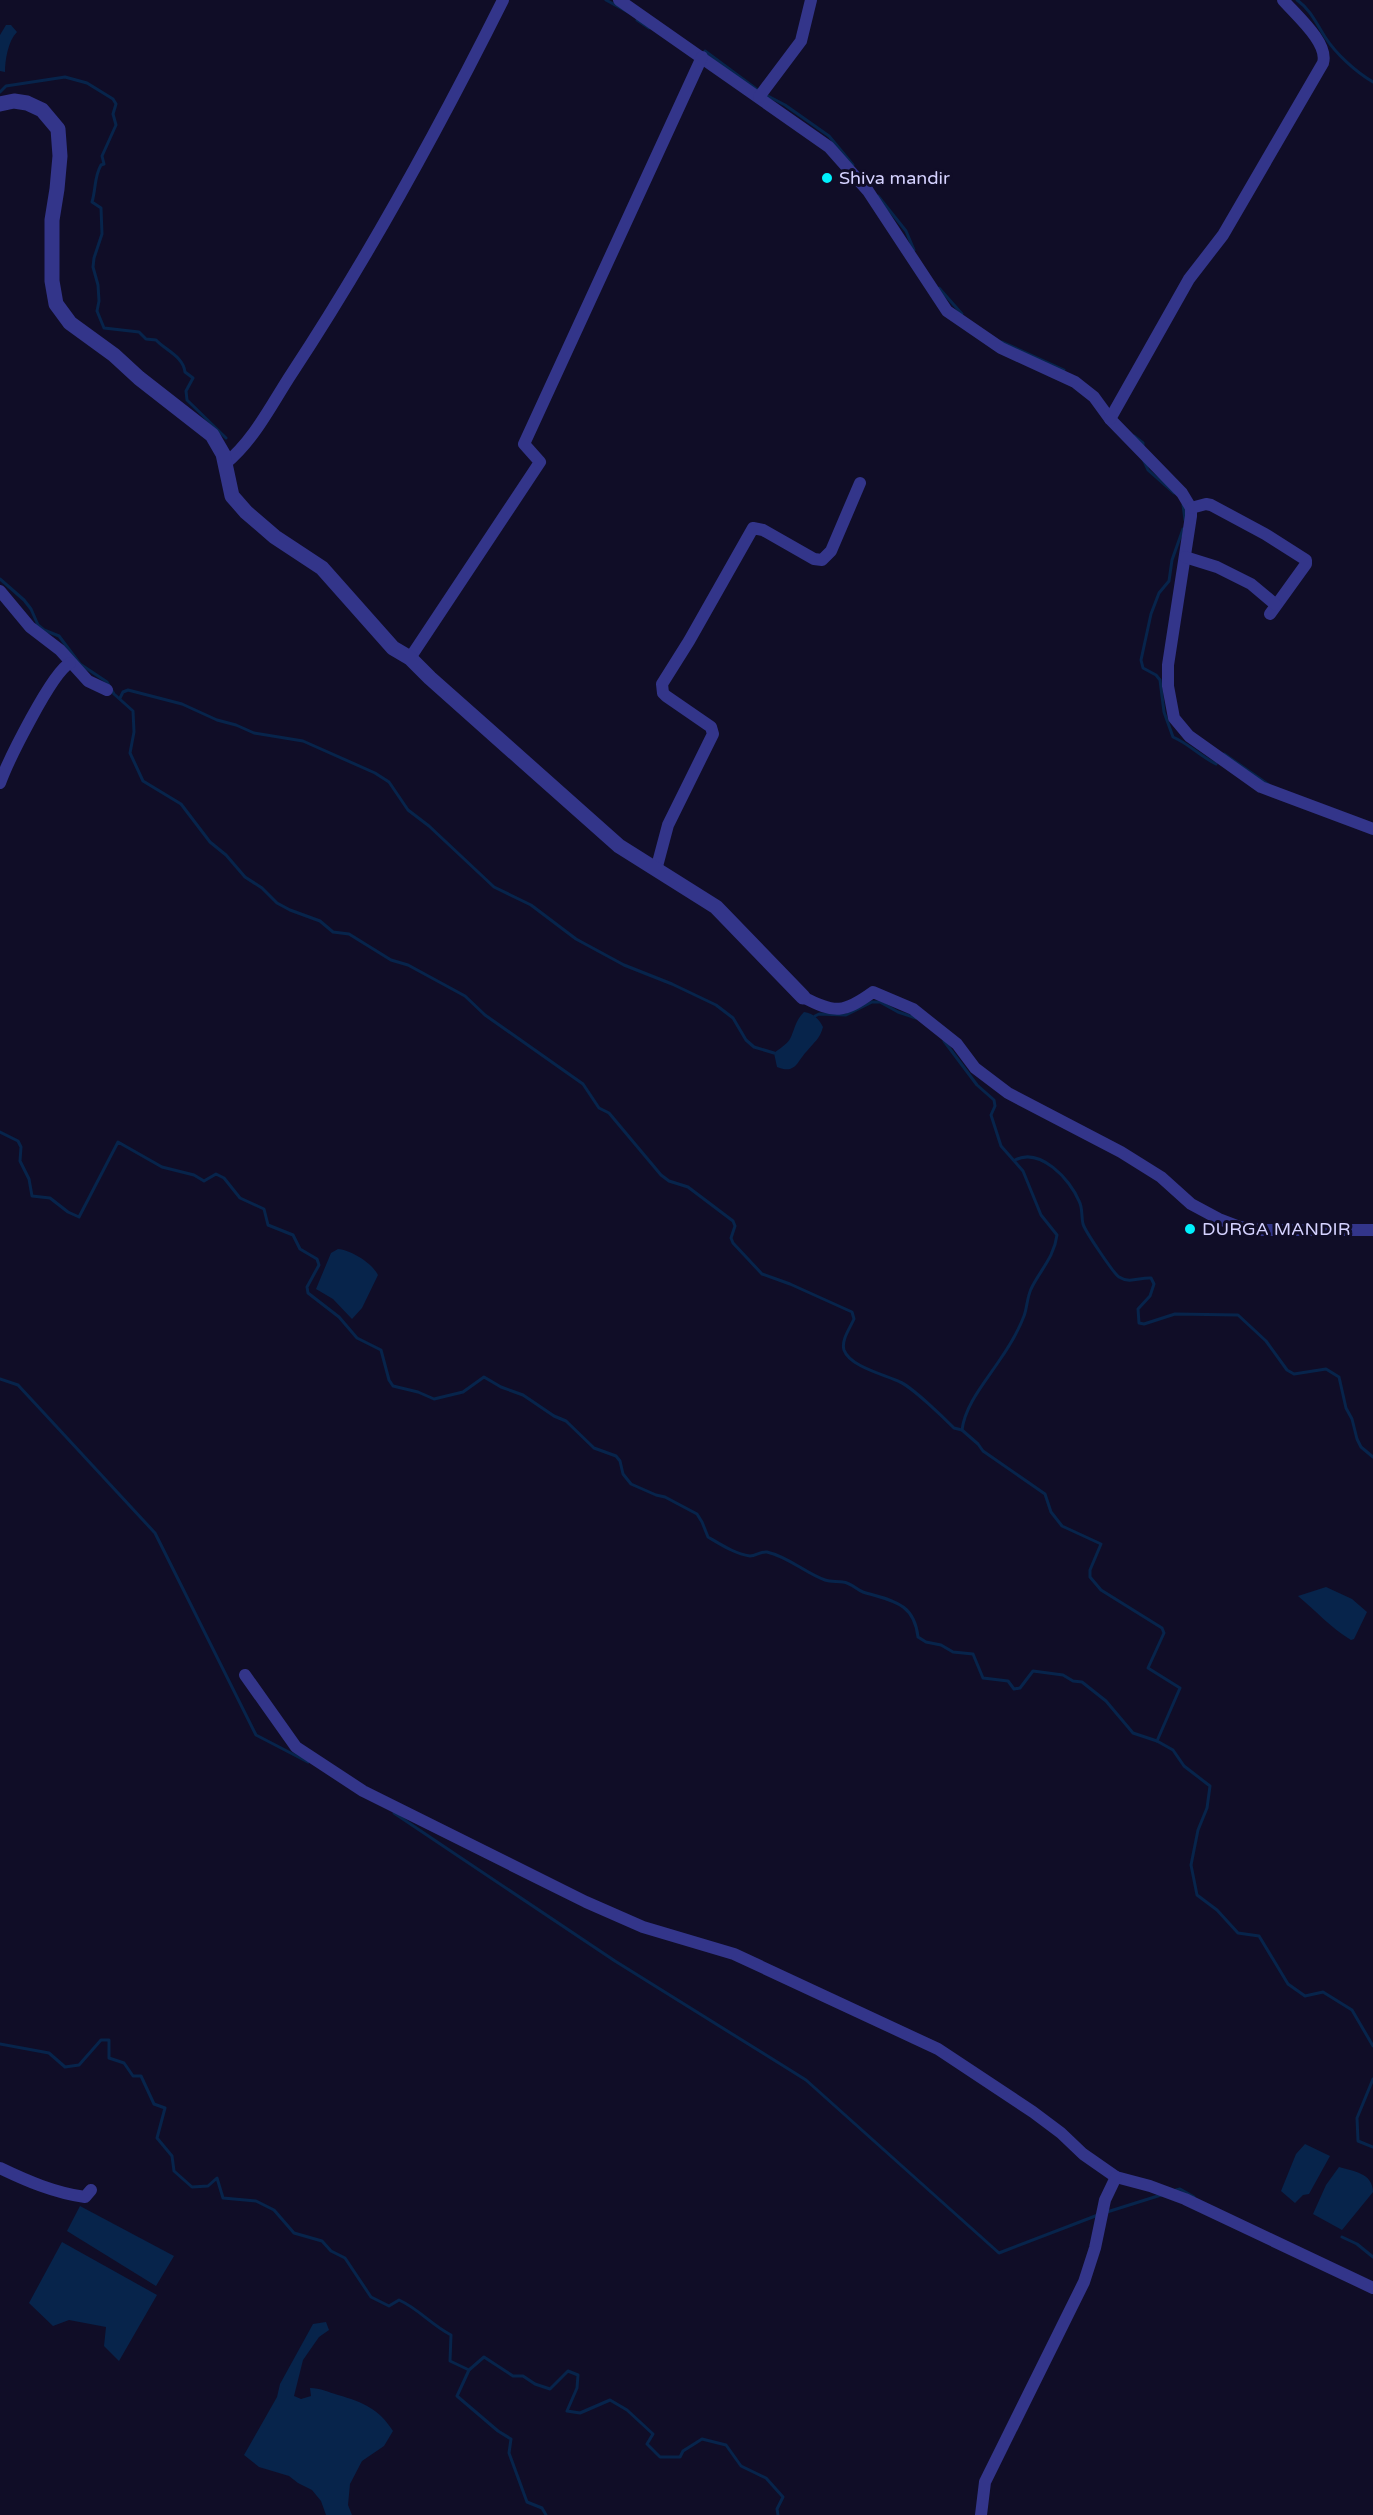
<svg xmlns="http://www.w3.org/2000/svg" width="1373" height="2515" font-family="'Varela Round',sans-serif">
<rect width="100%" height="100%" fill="#100d27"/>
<g fill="#07244b">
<path d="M6 25H11L17 32C8 41 5 60 5 72L0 71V35Z"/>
<path d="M804 1012C813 1013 819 1019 823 1027 820 1039 814 1042 807 1051 797 1061 796 1075 777 1067L774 1053C779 1049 786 1045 790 1039 795 1029 795 1021 804 1012Z"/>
<path d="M338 1249C351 1250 372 1263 378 1275L362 1308 352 1319 333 1299 316 1289 331 1253Z"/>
<path d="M1326 1587 1352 1599 1367 1612 1354 1639 1351 1640C1331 1628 1316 1611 1298 1596Z"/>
<path d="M1305 2144 1330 2156 1309 2194 1303 2195 1295 2203 1281 2191 1296 2154Z"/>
<path d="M1339 2167C1353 2171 1373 2173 1373 2192L1342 2230 1313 2214 1326 2185Z"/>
<path d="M80 2206 174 2256 156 2286 67 2231Z"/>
<path d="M62 2242 157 2295 119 2361 104 2346 106 2327 69 2320 53 2326 29 2303Z"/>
<path d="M326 2322 329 2330 319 2337 303 2360 294 2396 301 2399 311 2396 310 2388C321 2388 328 2392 338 2395 363 2402 379 2409 393 2431L384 2446 362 2461 350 2484 348 2505 352 2515H326L321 2501 312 2490 298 2483 289 2476 259 2467 244 2455 277 2397 280 2384 313 2324Z"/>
</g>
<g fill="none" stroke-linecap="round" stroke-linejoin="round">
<g stroke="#07244b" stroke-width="3">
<path d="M606 0 628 12"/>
<path d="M1297 0C1311 10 1316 23 1325 37 1336 54 1356 72 1373 82"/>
<path d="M637 20 649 28"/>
<path d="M705 51 759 91"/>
<path d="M0 92 6 86 65 77 87 83 113 99 116 104 113 114 116 125 102 156 104 164 101 165C94 177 96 189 92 202L101 208 102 234 94 258 93 267 98 285 99 301 97 311 104 328 139 332 146 339 156 340C165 350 183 356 185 372L193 378 186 391 187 400 226 438"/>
<path d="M766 95 785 105 829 136 853 165"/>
<path d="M878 196 906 231 914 250"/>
<path d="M939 288 962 314"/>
<path d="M1002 342 1064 370"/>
<path d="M1134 436 1143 443V447"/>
<path d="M1143 459 1148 470 1174 493"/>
<path d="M1183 505 1185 520"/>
<path d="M1183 529 1172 560 1169 581 1159 593 1151 614 1141 660 1143 668 1156 675 1160 680 1164 712 1173 737C1189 744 1200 756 1216 764"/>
<path d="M0 579 24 600 31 609 38 625 44 630 59 636 80 664 107 682 114 694 133 711 134 732 130 753 143 781 181 804 210 842 226 855 245 877 262 888 277 903 290 910 320 921 333 932 349 934 391 960 408 965 465 996 485 1015 583 1084 599 1108 609 1113 661 1175 669 1181 688 1187 733 1221 735 1226 731 1238 733 1243 762 1274 790 1284 852 1312 854 1319C850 1328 841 1340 844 1350 850 1367 886 1375 900 1382 912 1387 944 1418 954 1428L962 1430 978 1444 983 1451 1045 1494 1051 1512 1062 1526 1101 1544 1090 1570V1577L1101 1590 1162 1628 1164 1633 1148 1668 1180 1688 1157 1741"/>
<path d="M120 698 123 692 128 690 182 704 217 720 236 725 254 733 303 741 375 773 389 782 408 810 429 826 494 887 531 905 576 939 624 965 672 984 716 1005 733 1018 746 1040 754 1047 774 1053"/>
<path d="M1224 754 1269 785"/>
<path d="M815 1016 819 1014 846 1015 872 1002H880L898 1012 916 1018"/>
<path d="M944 1041 977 1085 994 1100 995 1106 991 1115 1001 1146 1023 1171 1041 1215 1057 1235C1054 1258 1040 1270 1031 1289 1027 1298 1027 1308 1024 1316 1018 1332 1008 1348 999 1361 985 1382 965 1405 962 1430"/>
<path d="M0 1132 18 1141 21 1147 20 1161 29 1179 32 1196 50 1198 68 1212 79 1217 118 1142 162 1167 194 1175 204 1181 216 1174 224 1178 240 1198 264 1209 268 1225 293 1235 300 1249 317 1259 319 1265 307 1287 308 1293 339 1317 357 1338 381 1350 389 1380 393 1386 418 1392 434 1399 463 1392 484 1377 501 1387 523 1395 554 1416 566 1421 594 1448 616 1456 620 1461 623 1474 631 1484 656 1495 665 1497 697 1514 702 1522 708 1537C720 1544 735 1554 750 1556 756 1556 761 1551 767 1552 789 1557 805 1573 825 1580 831 1582 837 1581 843 1582 851 1583 856 1589 863 1592 892 1601 914 1602 918 1637L926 1642 941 1645 953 1652 973 1654 983 1678 1008 1681 1014 1689 1020 1688 1033 1671 1063 1675 1073 1681 1082 1682 1106 1701 1133 1733 1157 1741 1173 1750 1184 1766 1210 1786 1207 1808 1198 1830 1191 1865 1197 1895 1217 1910 1238 1933 1259 1936 1288 1984 1305 1996 1323 1992 1352 2010 1373 2046"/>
<path d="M1015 1160C1040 1147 1070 1179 1079 1201 1083 1208 1081 1216 1083 1224 1085 1231 1114 1274 1119 1277 1130 1284 1140 1277 1151 1278L1154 1284 1150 1296 1138 1309 1139 1323 1144 1324 1175 1314 1238 1315 1266 1341 1287 1370 1294 1374 1326 1369 1339 1377 1346 1408 1352 1419 1357 1439 1361 1447 1373 1457"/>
<path d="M0 1379 18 1385 155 1533 256 1735 308 1762"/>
<path d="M394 1813 615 1961 806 2080 999 2253 1098 2215"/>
<path d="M0 2044 49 2053 65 2067 79 2065 101 2040H109V2058L124 2063 133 2076H141L154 2104 165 2108 157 2138 172 2156 174 2171 192 2187 208 2186 217 2178 223 2198 256 2201 274 2210 294 2233 322 2241 331 2251 345 2258 371 2297 389 2306 399 2300C419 2309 430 2324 451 2335L450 2361 469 2370 457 2396 498 2431 511 2439 509 2453 527 2502 542 2508 546 2515"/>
<path d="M1373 2079 1357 2118 1358 2141 1373 2147"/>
<path d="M1176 2190 1180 2189 1194 2197"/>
<path d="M1107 2212 1161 2195"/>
<path d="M1342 2237 1357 2244 1373 2257"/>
<path d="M469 2370 484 2357 513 2376H523L535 2384 550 2389 568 2371 578 2375 577 2388 567 2411 580 2413 610 2400 627 2410 653 2434 647 2444 660 2457H680L683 2451 702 2439 726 2445 741 2466 766 2478 783 2497 777 2509 778 2515"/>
</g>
<g stroke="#33358a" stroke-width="12">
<path d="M619 0 829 147 868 191 947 311 1001 348 1075 382 1094 397 1110 419 1182 493 1191 508V516L1168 665V686L1174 718 1189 736 1261 787 1373 829"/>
<path d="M759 97 801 41 811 0"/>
<path d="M1110 419 1189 279 1223 235 1323 63C1329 43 1296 15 1283 0"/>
<path d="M225 464C255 439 271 405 292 373 371 253 439 128 503 0"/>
<path d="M1191 508 1206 504 1211 505 1265 534 1306 560V564L1270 614"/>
<path d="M1185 557 1217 567 1251 584 1276 605"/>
<path d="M0 591 30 627 60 650 88 681 107 690"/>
<path d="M410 658 540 462 524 444 702 57"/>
<path d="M0 783C8 761 52 672 70 663"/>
<path d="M656 870 668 825 713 734 711 727 666 696 663 693 662 684 689 641 753 528 763 530 814 559 822 560 831 551 860 483"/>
<path d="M803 997C835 1014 844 1013 873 992L913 1009 957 1044 975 1068 1008 1093 1121 1152 1161 1177 1191 1204 1219 1219 1240 1227 1260 1230H1373"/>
<path d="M245 1675 296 1747 363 1791 586 1902 643 1927 734 1954 938 2049 1033 2112 1061 2133 1083 2154 1116 2177 1150 2186 1185 2199 1373 2288"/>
<path d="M0 2168C27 2181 55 2193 85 2197L91 2190"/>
<path d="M981 2515 985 2482 1084 2282 1095 2248 1105 2200 1116 2177"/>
</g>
<path stroke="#33358a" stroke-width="15" d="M0 104 14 101 27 103 42 110 58 129 60 156 57 189 52 220V281L56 304 70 323 114 355 139 378 212 435 223 454 232 496 246 512 275 537 322 568 393 648 410 658 430 678 619 846 716 907 803 997"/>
</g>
<g fill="#00f1fd" stroke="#100d27" stroke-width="2">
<circle cx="827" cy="178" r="6"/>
<circle cx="1190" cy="1229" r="6"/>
</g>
<g text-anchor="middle" stroke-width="6" stroke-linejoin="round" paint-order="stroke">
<g font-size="18" fill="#d5d2ff" stroke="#100d27" text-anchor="start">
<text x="839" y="184">Shiva mandir</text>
<text x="1202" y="1235">DURGA MANDIR</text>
</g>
</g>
</svg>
